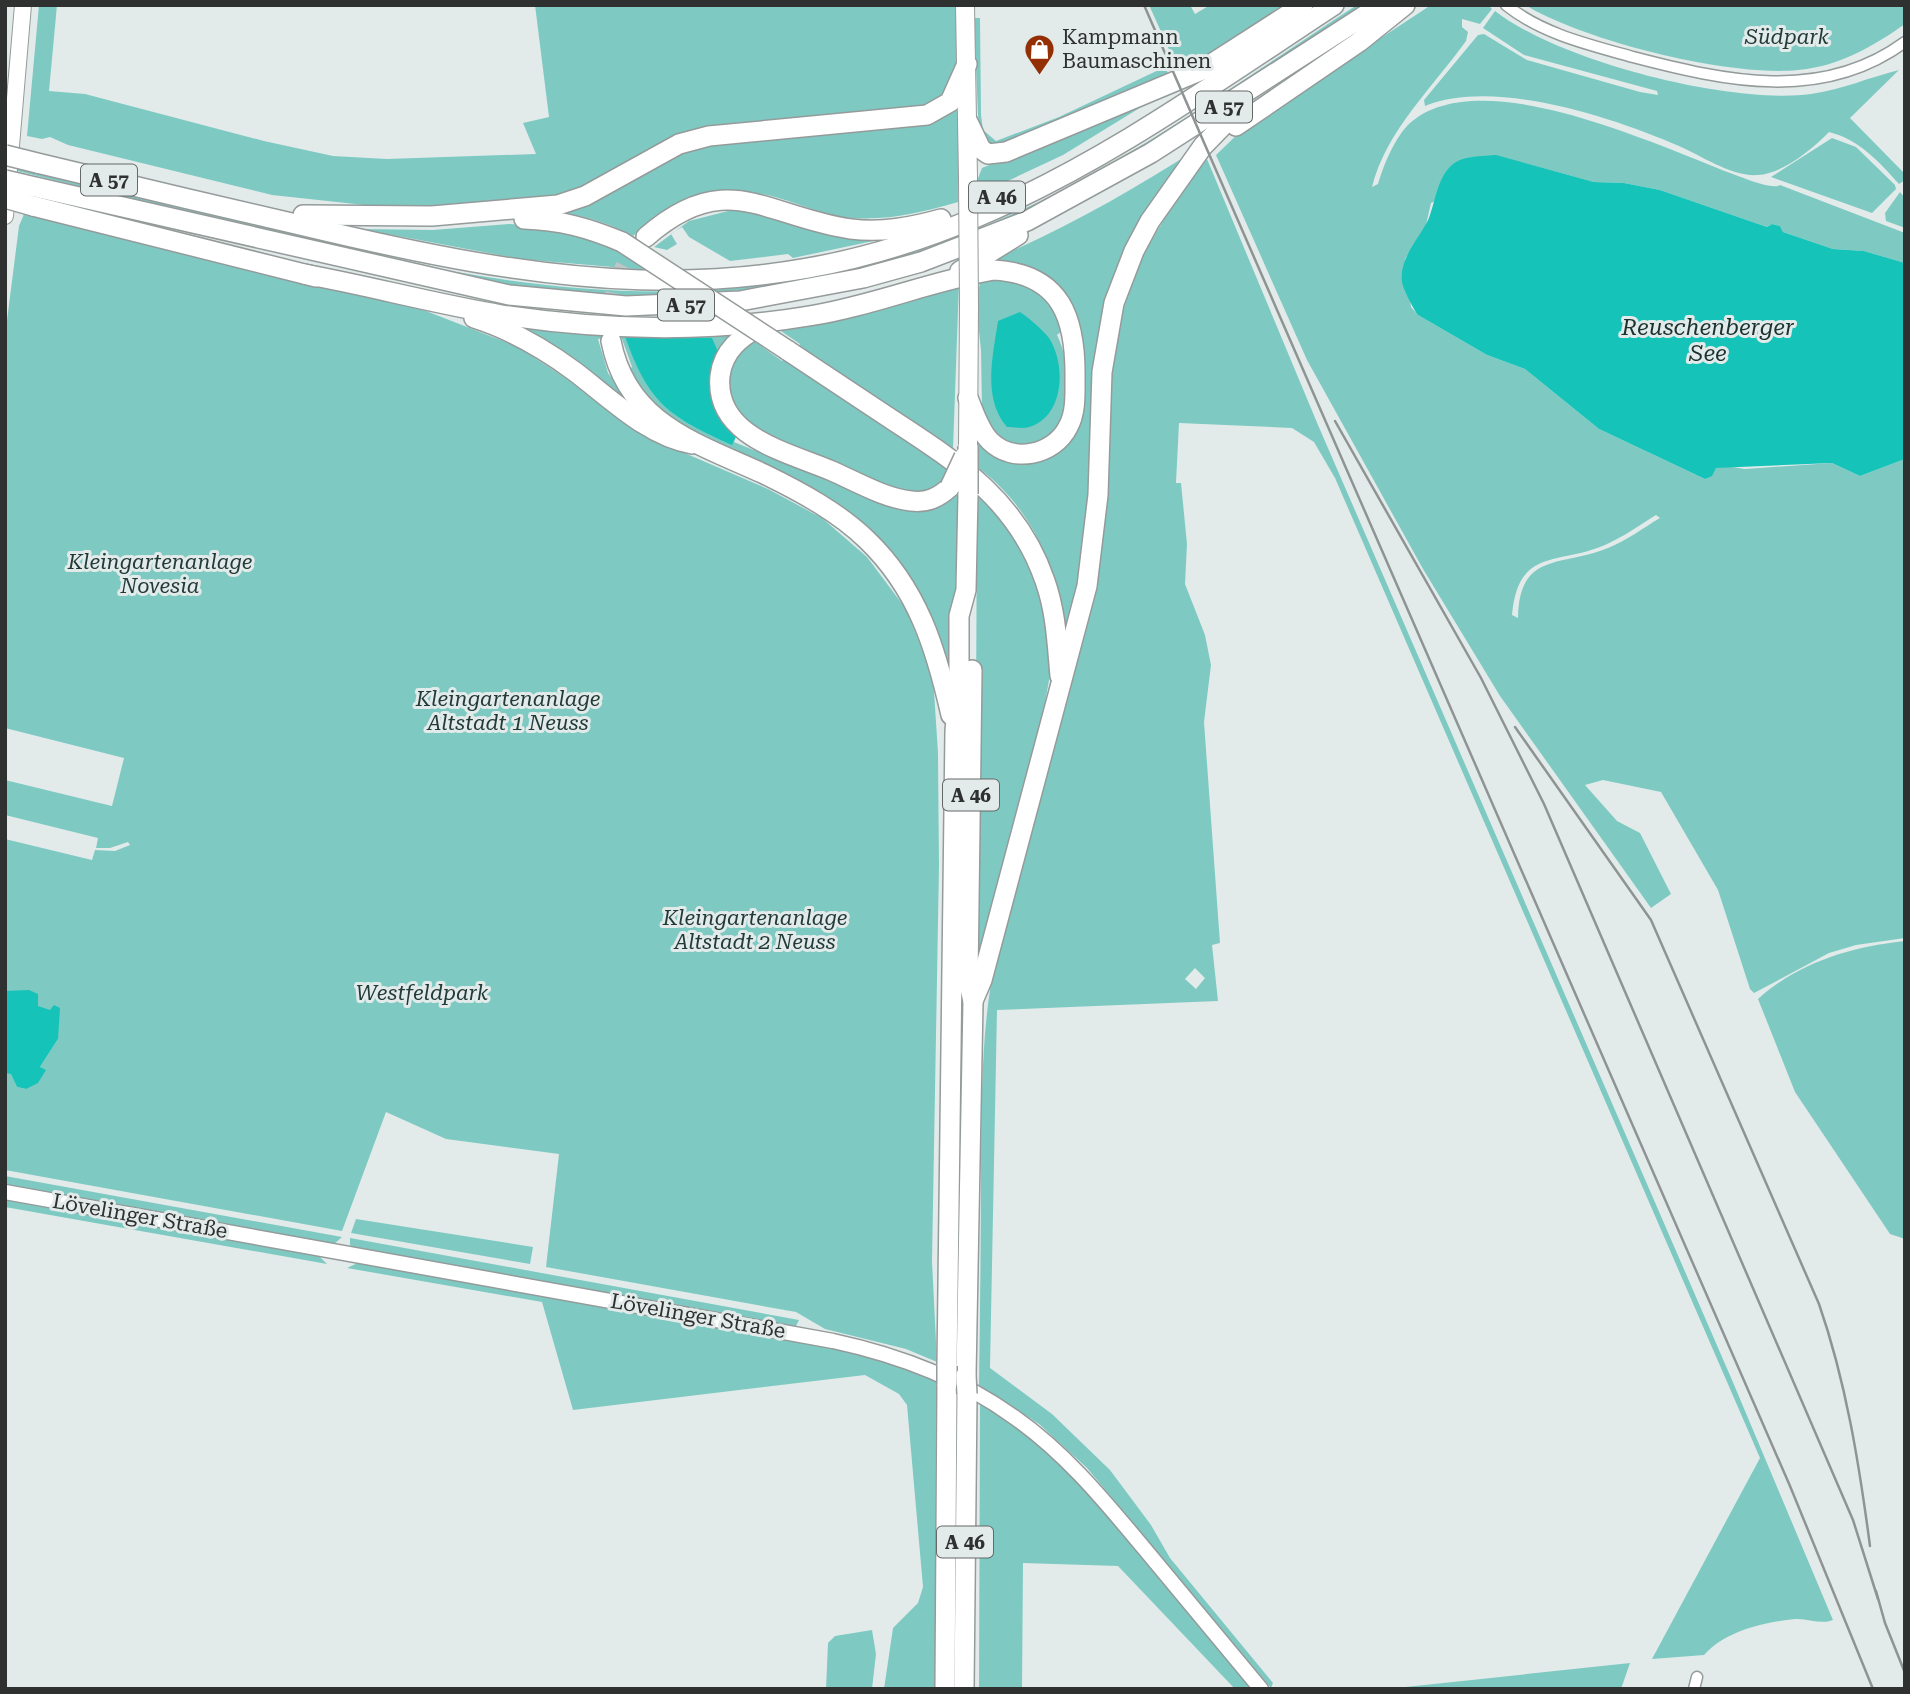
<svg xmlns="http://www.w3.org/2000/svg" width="1910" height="1694" font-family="'Roboto Serif',serif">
<rect width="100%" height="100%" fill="#e3ebea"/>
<g fill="#7ecac3" fill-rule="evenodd">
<path d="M39 5H57L49 91 85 94 264 141 333 156 387 159 536 154 523 123 549 117 535 5H957L956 76 951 90 921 109 699 129 656 145 604 177 566 193 534 198 418 208 374 206 272 195 68 145 50 137 42 139 27 136Z"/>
<path d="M1149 5H1190L1195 14 1210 5H1290L1180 74Z"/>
<path d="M1357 5H1363C1238 86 1109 182 970 236 862 277 744 296 629 296 537 296 446 273 358 253 240 226 123 197 5 168V166L451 271C634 304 794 301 970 232 1109 178 1233 85 1357 5Z"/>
<path d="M1431 5H1488L1492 9 1480 24 1462 19V27L1468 32 1466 41C1433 87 1386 131 1372 187L1378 184C1384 164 1395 137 1410 123 1500 44 1759 202 1780 185L1905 233V263L1864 251 1833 249 1783 232 1780 226 1772 224 1767 227 1660 190 1624 183 1594 182 1520 162 1431 203 1426 225 1405 259 1411 307 1418 315 1487 355 1525 369 1599 429 1705 479 1716 468 1726 466 1745 469 1832 463 1860 476 1905 459V938L1856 945 1829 953 1754 993 1750 989 1718 890 1661 792 1603 780 1585 785 1617 821 1640 833 1671 894 1651 908 1500 696 1423 569 1307 360 1216 155 1244 128ZM1656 515 1660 518C1643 528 1626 541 1608 548 1562 567 1519 551 1518 618L1512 615C1518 547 1559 565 1605 545 1623 537 1640 525 1656 515Z"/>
<path d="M1525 5H1905V24C1874 46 1837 67 1798 70 1728 77 1585 41 1525 5Z"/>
<path d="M1495 11C1559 61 1730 105 1811 94 1841 90 1870 77 1899 70L1850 118 1905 174V180L1899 184C1878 161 1860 140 1829 132 1811 150 1784 173 1758 175 1732 177 1702 156 1679 146 1612 117 1495 78 1425 106L1424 100 1478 35 1484 34 1527 60 1640 92 1658 95 1657 91 1524 55 1483 28Z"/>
<path d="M974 18H980L981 115 983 130 996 141 1059 117 1165 67 1170 77 997 147 987 141 981 132 978 116Z"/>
<path d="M1169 90 1063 155 978 195 977 181 982 168Z"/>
<path d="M958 100V202C917 214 875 224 831 215 812 210 794 202 775 197 721 182 673 198 633 236 607 222 581 215 552 211L701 142 922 122Z"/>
<path d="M1832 138 1856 147 1895 185 1896 189 1872 213 1771 177Z"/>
<path d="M1197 149 1123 260 1087 541 1067 645C1060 575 1035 509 976 466L977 434 1004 455 1070 434 1066 306 991 260C1063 230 1131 191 1197 149Z"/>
<path d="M1207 159 1318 425 1732 1380 1833 1620C1821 1625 1807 1618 1795 1619 1764 1622 1725 1631 1704 1655L1652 1659 1760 1458 1335 478 1314 442 1292 428 1179 423 1176 483H1181L1187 544 1185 584 1205 635 1211 665 1204 722 1220 943 1212 945 1218 1001 997 1010 990 1368 1052 1414 1110 1470 1151 1525 1170 1558 1273 1683 1271 1688 1087 1468 1039 1424 979 1385C980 1312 981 1238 981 1165 982 1065 981 976 1019 881L1093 604 1102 544 1111 366 1117 330 1138 263 1178 196ZM1195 968 1205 978 1196 989 1185 979Z"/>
<path d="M1900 192 1905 198V228L1886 221 1885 213Z"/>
<path d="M728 211H752L878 240 793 258 788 254 730 261 689 237 682 227 671 234 677 244 667 250 654 247 689 221Z"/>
<path d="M24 214 426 311 518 347 673 448 768 489 822 518 867 557 906 609 933 676 938 753 939 866 932 1261 937 1362 906 1349 825 1329 796 1312 546 1267 559 1154 446 1139 386 1112 342 1231 5 1170V1073H11L17 1087 26 1089 58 1039 50 1010C33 1009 23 992 5 991V839L92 860 95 850 115 851 130 845 128 842 110 848H96L98 838 5 815V780L112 806 124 758 5 728V336L19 226Z"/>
<path d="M509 224C566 227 599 238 647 270L520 259 361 229 433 230Z"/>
<path d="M998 276 1045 295 1063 330 1057 335C1070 360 1074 416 1052 436 1045 442 1031 444 1021 448L997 438 982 411 981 350 976 303 981 277Z"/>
<path d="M959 283 953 449 798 349 800 344 775 327Z"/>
<path d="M516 322 737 328 713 386 757 443 736 437 734 442 847 488 895 502 961 482 955 589 954 698C931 583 886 522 780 472 744 455 684 436 656 409 645 398 637 382 628 370L632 367 621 336 598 339 608 373 632 406 523 333Z"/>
<path d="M750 338 782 361 786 357 950 467 938 488 913 494 894 489 767 436 747 424 729 398 728 366Z"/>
<path d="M977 488 1026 552 1049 623 1051 669 1043 714 983 949 975 950Z"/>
<path d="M1905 941V1239L1890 1234 1795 1092 1758 999C1799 962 1851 947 1905 941Z"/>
<path d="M5 1176 342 1237 332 1246 5 1188Z"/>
<path d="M5 1196 316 1253 327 1264 5 1207Z"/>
<path d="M356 1219 533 1247 530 1264 351 1233Z"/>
<path d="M350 1238 799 1320 795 1328 356 1250 350 1245Z"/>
<path d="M362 1261 867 1353 936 1378 935 1689H884L893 1628 918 1603 923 1587 907 1405 899 1394 865 1375 573 1410 542 1302 347 1268Z"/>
<path d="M980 1401 999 1411 1077 1478 1255 1689H1235L1118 1566 1023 1563 1022 1689H979Z"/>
<path d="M872 1630 876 1654 872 1689H826L828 1643 835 1636Z"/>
<path d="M1630 1663 1621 1689H1386L1415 1686Z"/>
</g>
<g fill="#16c3b9">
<path d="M1496 155 1594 182 1624 183 1660 190 1767 227 1772 224 1780 226 1783 232 1833 249 1864 251 1905 263V459L1860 476 1832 463 1716 468 1712 476 1705 479 1599 429 1525 369 1487 355 1418 315C1414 310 1403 289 1402 282 1399 257 1420 238 1429 218 1436 200 1438 171 1458 161 1468 156 1484 156 1496 155Z"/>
<path d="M1020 312C1030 319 1041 328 1049 338 1066 364 1065 416 1029 427 1023 429 1013 427 1007 427 982 399 993 355 998 321Z"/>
<path d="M625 336 712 338 719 354 737 434 732 445C669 417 648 403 625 336Z"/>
<path d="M29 990 38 994V1006L50 1010 54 1005 60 1008 58 1039 40 1067 46 1070 38 1083 26 1089 17 1087 11 1074 5 1073V991Z"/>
</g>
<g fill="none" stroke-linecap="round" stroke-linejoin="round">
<path stroke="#bfc6c5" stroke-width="19" stroke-dasharray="19 10" stroke-linecap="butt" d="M611 341C609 301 618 268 645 237"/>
<defs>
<g id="minor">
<path d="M1506 5C1542 34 1590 45 1633 57 1725 81 1822 103 1905 42"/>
<path d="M1694 1689 1697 1677"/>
</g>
<path id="tertiary" d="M5 1192 833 1341C898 1355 960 1378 1014 1417 1067 1454 1107 1504 1148 1553 1186 1599 1224 1644 1261 1689"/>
<path id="secondary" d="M5 216 23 5"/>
<g id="primary">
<path d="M965 5 968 178"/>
<path d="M968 446 969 305"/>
</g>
<g id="motorway">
<path d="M968 122 981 149 988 154 1006 152 1202 70 1303 5"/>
<path d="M1236 126 1359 42 1405 5"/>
<path d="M37 163C125 184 212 205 300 225 538 282 743 317 977 217 1105 163 1218 81 1334 5"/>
<path d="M35 187 509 295 626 306 740 301 863 278 921 262 1027 221 1151 153 1381 5"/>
<path d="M33 206 316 277"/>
<path d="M303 215 432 216 558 205 585 196 679 144 709 136 927 115 950 102 967 64"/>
<path d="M524 219C560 220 589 228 622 242"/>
<path d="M646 237C727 166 766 217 851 229 882 233 912 227 941 219"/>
<path d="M960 271 1018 235"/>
<path d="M304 274C370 286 435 304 502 315 602 330 708 333 809 316 872 306 931 281 994 270 1062 274 1076 319 1075 379 1075 395 1076 413 1068 427 1054 455 1013 464 990 441 979 430 974 412 968 398"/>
<path d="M474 318C509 329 544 349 574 371 610 398 647 436 692 444"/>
<path d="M762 325C741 337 723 350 720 376 714 437 788 452 832 471 857 482 884 498 911 501 927 503 938 498 950 487"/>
<path d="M611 341C627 424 697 443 764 474 801 492 838 512 867 540 918 589 936 649 951 715"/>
<path d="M787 350C822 373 858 397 894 421 960 464 1018 502 1045 581 1056 612 1057 643 1060 676"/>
<path d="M973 1001 982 980 1087 586 1098 495 1102 372 1114 303 1134 251 1150 221 1203 146 1242 106"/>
<path d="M947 1366 955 731 959 683V616L966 590 968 494"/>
<path d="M966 1375 973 1001 968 980 972 670"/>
<path d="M945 1689 947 1384"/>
<path d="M964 1689 967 1394"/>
</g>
</defs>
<use href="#minor" stroke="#949b9a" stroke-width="13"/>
<use href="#tertiary" stroke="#949b9a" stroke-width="17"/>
<use href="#secondary" stroke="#949b9a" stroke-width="18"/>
<use href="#primary" stroke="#949b9a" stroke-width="20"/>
<use href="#motorway" stroke="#949b9a" stroke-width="22"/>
<use href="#minor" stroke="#fff" stroke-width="10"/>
<use href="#tertiary" stroke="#fff" stroke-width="14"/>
<use href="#secondary" stroke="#fff" stroke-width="16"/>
<use href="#primary" stroke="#fff" stroke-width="18"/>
<use href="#motorway" stroke="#fff" stroke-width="19"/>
<g stroke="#8e9493" stroke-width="2.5">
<path d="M1144 5 1790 1486 1873 1689"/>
<path d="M1335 421 1481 678 1544 804 1853 1520 1878 1599"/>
<path d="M1515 727 1651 920 1819 1304C1846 1382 1859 1463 1870 1546"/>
<path d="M1876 1591 1885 1623 1905 1673"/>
</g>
<defs>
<path id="primary-bridge" d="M968 178 969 305"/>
<g id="motorway-bridge">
<path d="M5 155 37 163"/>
<path d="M5 180 35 187"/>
<path d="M5 198 33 206"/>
<path d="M622 242 787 350"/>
<path d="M950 487 964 457"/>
<path d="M968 494V446"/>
<path d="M966 1375 967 1394"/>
<path d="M947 1384V1366"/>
</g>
</defs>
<use href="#primary-bridge" stroke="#949b9a" stroke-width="20" stroke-linecap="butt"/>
<use href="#motorway-bridge" stroke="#949b9a" stroke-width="22" stroke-linecap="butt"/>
<use href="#primary-bridge" stroke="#fff" stroke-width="18"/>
<use href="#motorway-bridge" stroke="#fff" stroke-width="19"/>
</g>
<defs>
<symbol id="shop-pin" viewBox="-11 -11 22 30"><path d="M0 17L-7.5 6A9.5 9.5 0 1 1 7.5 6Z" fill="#942e04" stroke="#e3ebea"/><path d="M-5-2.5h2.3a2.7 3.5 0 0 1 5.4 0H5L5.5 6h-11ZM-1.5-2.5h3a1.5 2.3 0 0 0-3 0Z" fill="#fff"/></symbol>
</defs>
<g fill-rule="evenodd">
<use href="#shop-pin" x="1022" y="32" width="35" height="47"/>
</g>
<g text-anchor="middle" stroke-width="6" stroke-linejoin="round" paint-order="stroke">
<g fill="#e3ebea" stroke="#646968" stroke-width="2">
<rect x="1196" y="91.5" width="56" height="31" rx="5"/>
<rect x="81" y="164.5" width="56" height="31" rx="5"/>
<rect x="969" y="181.5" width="56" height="31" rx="5"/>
<rect x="658" y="289.5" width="56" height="31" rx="5"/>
<rect x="943" y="779.5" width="56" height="31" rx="5"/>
<rect x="937" y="1526.5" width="56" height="31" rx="5"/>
</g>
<g font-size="19" font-weight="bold" fill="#2e3130">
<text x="1224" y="114">A 57</text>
<text x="109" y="187">A 57</text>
<text x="997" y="204">A 46</text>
<text x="686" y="312">A 57</text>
<text x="971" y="802">A 46</text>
<text x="965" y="1549">A 46</text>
</g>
<g font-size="21" fill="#2e3130" stroke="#e3ebea" text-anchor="start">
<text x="1062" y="44">Kampmann<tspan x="1062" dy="24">Baumaschinen</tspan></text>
</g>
<g font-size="21" font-style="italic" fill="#223b38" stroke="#e3ebea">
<text x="1787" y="44">Südpark</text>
<text x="160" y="569">Kleingartenanlage<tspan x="160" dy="24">Novesia</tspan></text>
<text x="508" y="706">Kleingartenanlage<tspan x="508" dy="24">Altstadt 1 Neuss</tspan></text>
<text x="755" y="925">Kleingartenanlage<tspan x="755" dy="24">Altstadt 2 Neuss</tspan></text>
<text x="422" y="1000">Westfeldpark</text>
</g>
<g font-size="21" fill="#2e3130" stroke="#e3ebea">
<text transform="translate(140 1216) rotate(10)" y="7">Lövelinger Straße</text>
<text transform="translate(698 1316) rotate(10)" y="7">Lövelinger Straße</text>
</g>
<g font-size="23" font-style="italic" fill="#1a3330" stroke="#e3ebea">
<text x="1708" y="335">Reuschenberger<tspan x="1708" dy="26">See</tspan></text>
</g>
</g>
<rect width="1910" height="1694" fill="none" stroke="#2e3130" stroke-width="14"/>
</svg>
